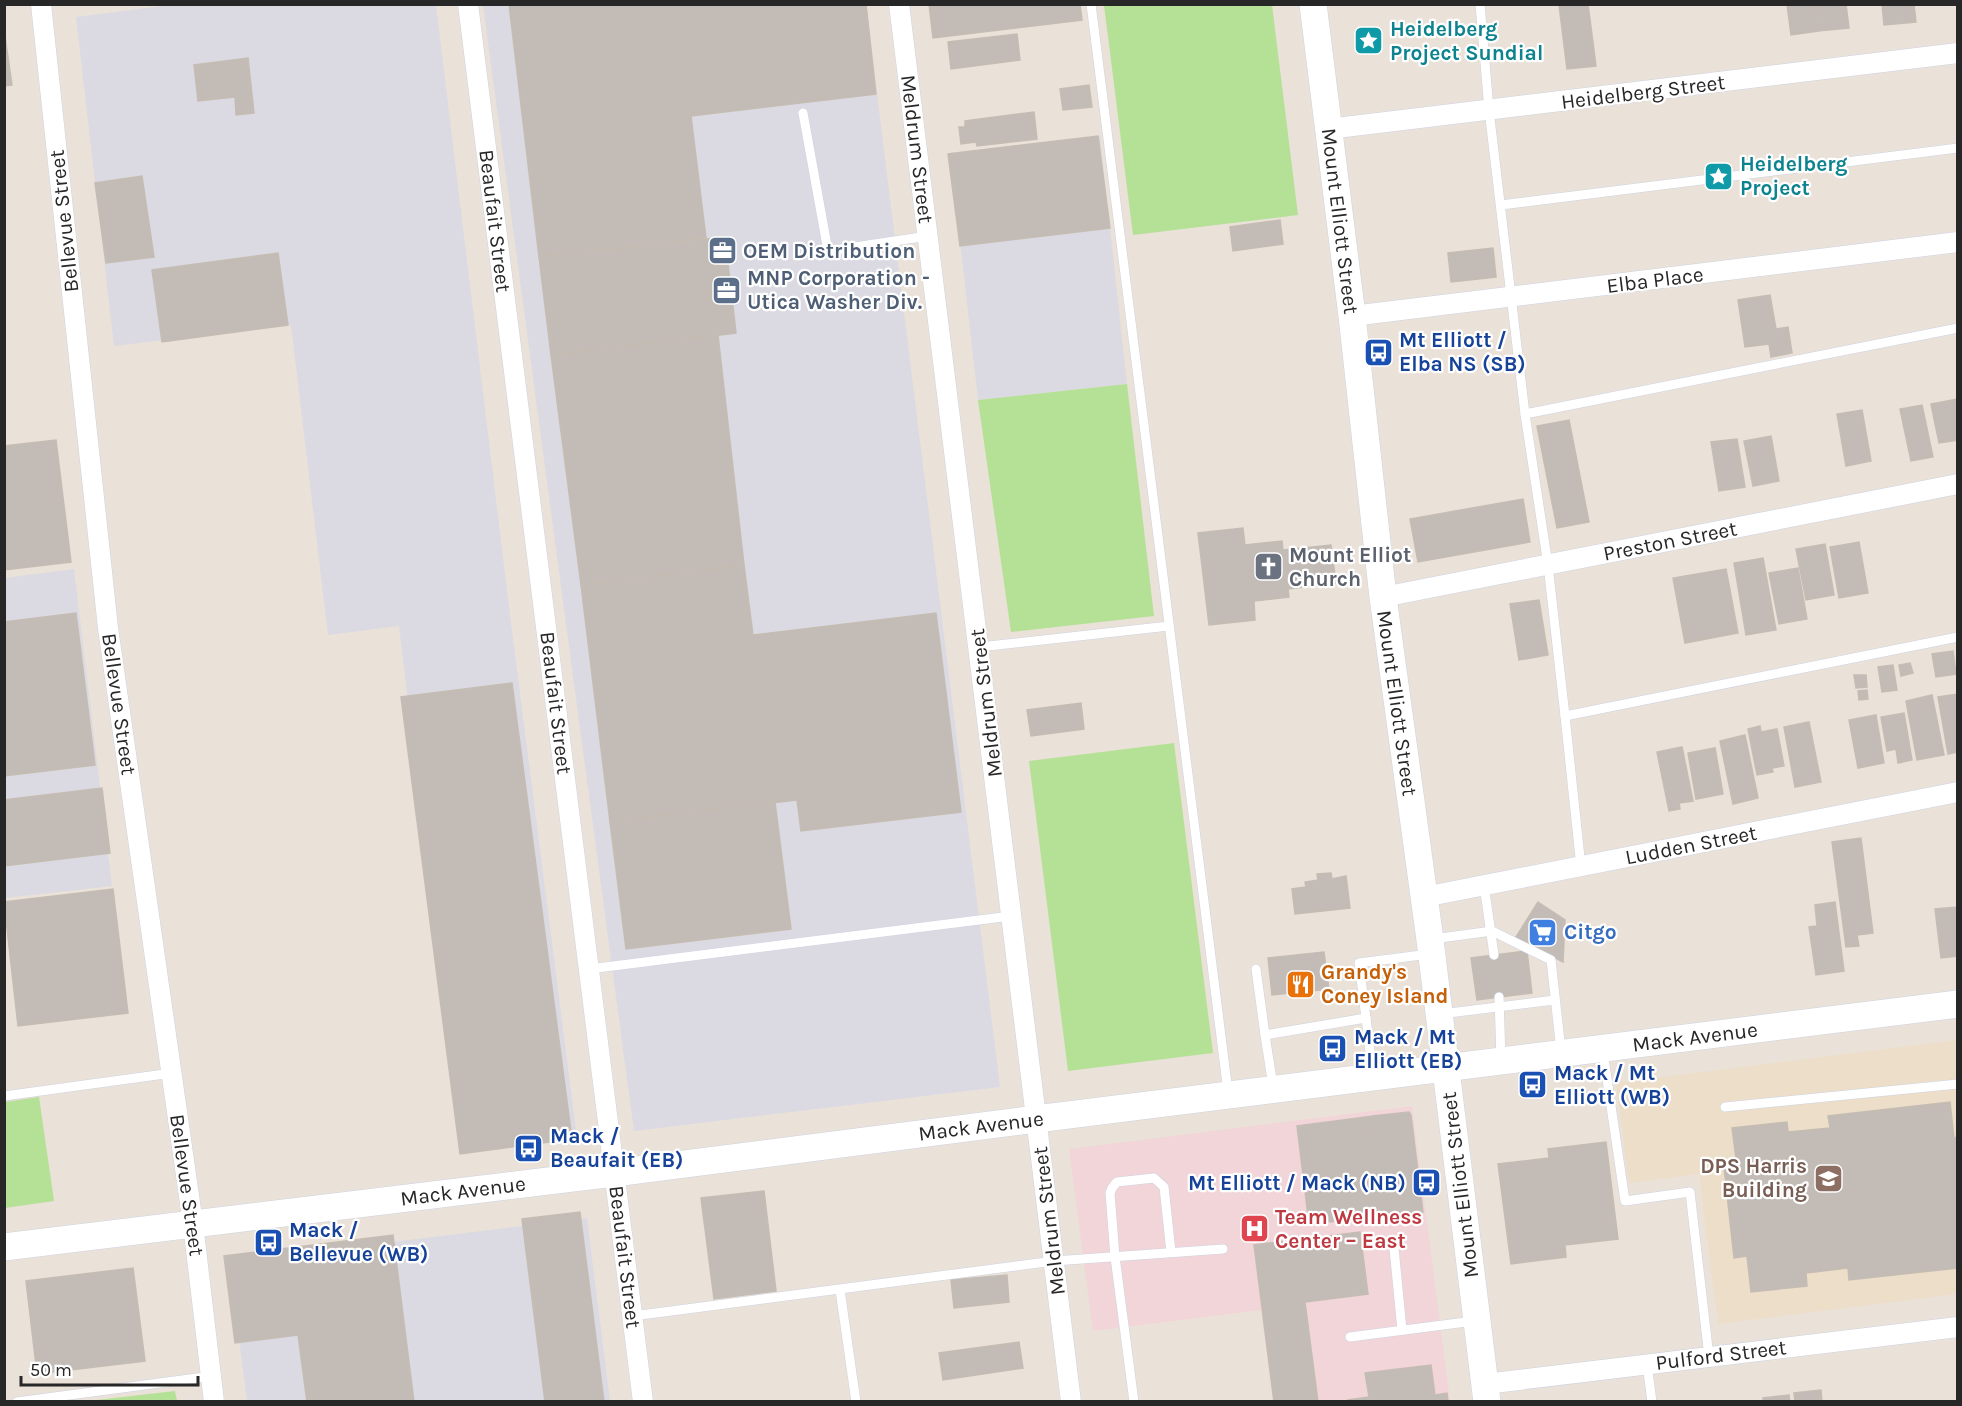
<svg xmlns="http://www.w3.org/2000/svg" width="1962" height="1406" font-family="Karla,sans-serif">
<rect width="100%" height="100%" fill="#eae1d9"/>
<g fill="#dbdae2">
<path d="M177 4 436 5 510 615 577 1138 461 1150 399 626 328 635 291 325 114 346 76 17Z"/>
<path d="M483 5H866L1000 1087 634 1131Z"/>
<path d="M1100 136 1127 384 978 400 950 153Z"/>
<path d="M74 569 112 886 5 898 4 578Z"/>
<path d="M587 1218 610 1401H247L229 1262Z"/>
</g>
<path fill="#ecdec8" d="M1957 1040V1294L1718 1324 1699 1174 1629 1183 1616 1083Z"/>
<path fill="#f1d5d9" d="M1412 1106 1450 1401H1273L1261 1310 1093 1331 1069 1149Z"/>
<g fill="#b4e195">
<path d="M1104 5H1272L1298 215 1133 235Z"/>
<path d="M1127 384 1154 616 1011 632 978 400Z"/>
<path d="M1174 743 1213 1053 1068 1071 1029 761Z"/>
<path d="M39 1097 54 1201 5 1208V1102Z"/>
<path d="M175 1391 177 1401H88Z"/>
</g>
<g fill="#c2bbb6" stroke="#c5bdb3" stroke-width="1.5">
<path d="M509 4H866L876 94 691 116 706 238 539 257Z"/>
<path d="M929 4H1080L1082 20 933 38Z"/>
<path d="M1588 4 1596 66 1567 69 1559 5Z"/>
<path d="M1787 4H1815L1818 31 1791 35Z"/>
<path d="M1815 4H1846L1849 28 1818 31Z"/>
<path d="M1882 4H1914L1916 22 1884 25Z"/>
<path d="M4 29 12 85 4 86Z"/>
<path d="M1017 34 1020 60 951 69 948 42Z"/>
<path d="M248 58 254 113 236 115 235 97 198 101 194 65Z"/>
<path d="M1089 85 1092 107 1063 110 1060 89Z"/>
<path d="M1034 112 1037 139 977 146 976 142 961 144 959 127H965V121Z"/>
<path d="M1098 136 1110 228 960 246 948 154Z"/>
<path d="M142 176 154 257 106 263 95 183Z"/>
<path d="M1280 220 1283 244 1233 251 1230 227Z"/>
<path d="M725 237 736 333 551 355 539 257Z"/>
<path d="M1493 248 1496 277 1451 282 1448 253Z"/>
<path d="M278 253 288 325 162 342 152 270Z"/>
<path d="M1770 295 1776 329 1788 327 1792 353 1771 357 1769 344 1745 347 1738 300Z"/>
<path d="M718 335 744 565 581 585 551 355Z"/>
<path d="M1958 399V440L1939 443 1931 404Z"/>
<path d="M1922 405 1933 457 1911 461 1900 409Z"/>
<path d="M1862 410 1871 461 1846 466 1837 414Z"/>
<path d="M1569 420 1589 522 1557 528 1537 426Z"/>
<path d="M1771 436 1779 481 1753 486 1744 441Z"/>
<path d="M1737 439 1745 487 1719 491 1711 442Z"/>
<path d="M56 440 71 562 4 570V446Z"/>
<path d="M1523 499 1530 542 1418 562 1410 519Z"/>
<path d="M1243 528 1245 545 1282 541 1283 550 1331 545 1336 583 1288 589 1289 597 1254 601 1255 620 1209 625 1198 533Z"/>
<path d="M1859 542 1868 593 1839 598 1830 547Z"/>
<path d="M1825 544 1834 595 1806 600 1796 549Z"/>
<path d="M1763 558 1776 630 1746 635 1734 563Z"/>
<path d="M744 565 753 635 936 613 961 812 801 831 797 800 610 822 581 585Z"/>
<path d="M1798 568 1807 619 1779 624 1769 573Z"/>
<path d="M1726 569 1738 633 1685 643 1673 578Z"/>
<path d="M1539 600 1548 655 1519 660 1510 604Z"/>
<path d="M76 613 95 765 4 776V622Z"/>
<path d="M1953 651 1956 674 1936 677 1932 654Z"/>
<path d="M1910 663 1913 673 1901 676 1899 665Z"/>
<path d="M1893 665 1897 690 1882 692 1878 667Z"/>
<path d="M1854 675H1866L1867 687 1856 688Z"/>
<path d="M512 683 572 1139 460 1154 401 697Z"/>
<path d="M1867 690 1868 699 1859 700 1858 691Z"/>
<path d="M1958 694V752L1948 754 1938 697Z"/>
<path d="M1932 695 1944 755 1917 760 1906 701Z"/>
<path d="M1081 703 1084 729 1031 736 1027 710Z"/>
<path d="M1904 713 1912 760 1898 763 1896 749 1887 751 1881 717Z"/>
<path d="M1876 715 1884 763 1858 768 1849 720Z"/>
<path d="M1809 722 1821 782 1795 787 1784 727Z"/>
<path d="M1760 726 1761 732 1777 729 1784 766 1772 768 1773 772 1757 775 1748 729Z"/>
<path d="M1745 735 1758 798 1733 804 1720 741Z"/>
<path d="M1682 747 1693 801 1679 803 1680 809 1669 811 1657 752Z"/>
<path d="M1715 748 1723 794 1696 799 1688 753Z"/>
<path d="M102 788 110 853 4 866V800Z"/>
<path d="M775 802 791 929 626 949 610 822Z"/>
<path d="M1861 838 1873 933 1857 935 1859 946 1846 947 1832 842Z"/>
<path d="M1331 873 1332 879 1346 876 1350 908 1295 914 1292 889 1306 887 1305 882 1318 880 1317 874Z"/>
<path d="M113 889 128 1013 18 1026 4 902Z"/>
<path d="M1538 902 1565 920 1563 962 1516 937Z"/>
<path d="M1835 902 1844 971 1816 975 1809 927 1817 926 1815 905Z"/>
<path d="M1958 907V956L1941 958 1935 909Z"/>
<path d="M1527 951 1532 993 1477 1000 1471 958Z"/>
<path d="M1324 952 1329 989 1272 995 1268 958Z"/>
<path d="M1950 1102 1954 1138 1958 1137V1268L1849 1280 1848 1268 1806 1273 1807 1286 1751 1292 1747 1256 1734 1258 1724 1167 1737 1166 1732 1128 1787 1122 1788 1132 1830 1128 1828 1116Z"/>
<path d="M1409 1112 1411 1115 1423 1212 1385 1216 1373 1116Z"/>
<path d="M1373 1116 1385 1216 1309 1224 1297 1126Z"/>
<path d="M1606 1142 1618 1239 1565 1245 1566 1257 1511 1264 1498 1164 1549 1158 1548 1149Z"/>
<path d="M764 1191 776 1291 714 1299 701 1198Z"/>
<path d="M580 1212 604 1402H545L522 1219Z"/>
<path d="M1360 1232 1368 1294 1305 1302 1318 1402H1274L1254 1245Z"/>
<path d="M393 1235 414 1402H307L298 1335 235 1343 224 1256Z"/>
<path d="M133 1268 145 1361 37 1374 26 1281Z"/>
<path d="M1007 1275 1009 1302 954 1308 951 1280Z"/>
<path d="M1019 1342 1023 1368 943 1380 939 1353Z"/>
<path d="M1431 1365 1435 1395 1447 1393 1448 1402H1348V1400L1369 1397 1365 1373Z"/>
<path d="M1821 1390 1822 1402H1795L1794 1393Z"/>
<path d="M1789 1395 1790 1402H1763V1398Z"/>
</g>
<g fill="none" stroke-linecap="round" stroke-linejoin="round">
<defs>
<g id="lane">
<path d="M1091 4 1228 1092"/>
<path d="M1480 4 1489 110 1525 414 1548 565 1565 716"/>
<path d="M803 113 828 251 928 236"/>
<path d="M1501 205 1958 148"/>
<path d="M1525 414 1958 328"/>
<path d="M979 647 1169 626"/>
<path d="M1581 867 1565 716 1958 637"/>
<path d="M1484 885 1494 955"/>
<path d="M1433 939 1492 931 1551 960 1561 1051"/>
<path d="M589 969 1011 916"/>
<path d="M1256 969 1265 1035 1366 1018 1359 963 1429 954"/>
<path d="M1499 997 1501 1059"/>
<path d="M1441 1014 1555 1000"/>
<path d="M1366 1018 1373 1076"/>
<path d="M1265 1035 1273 1086"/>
<path d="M1603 1052 1625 1201 1690 1192 1709 1357"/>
<path d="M4 1096 172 1073"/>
<path d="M1725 1107 1958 1084"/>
<path d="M1394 1248 1402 1330"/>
<path d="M840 1290 856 1402"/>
<path d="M633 1316 1054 1261 1223 1249"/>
<path d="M1350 1337 1474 1321"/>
<path d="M1647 1364 1652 1402"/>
<path d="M17 1402 212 1376"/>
<path d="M1134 1402 1115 1257 1110 1193 1112 1188 1117 1182 1154 1178 1164 1187 1171 1252"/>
</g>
<g id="street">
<path d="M41 4 108 628 193 1224 214 1402"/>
<path d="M468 4 643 1402"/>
<path d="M899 4 1071 1402"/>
<path d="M1328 129 1958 53"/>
<path d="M1352 316 1958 242"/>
<path d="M1383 597 1958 484"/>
<path d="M1424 897 1958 792"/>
<path d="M1485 1384 1958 1327"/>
</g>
<g id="secondary">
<path d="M1313 4 1352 316 1383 597 1430 940 1487 1402"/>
<path d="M4 1247 614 1173 1036 1119 1958 1004"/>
</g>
</defs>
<use href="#lane" stroke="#ced3e1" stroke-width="10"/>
<use href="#street" stroke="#ced3e1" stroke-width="21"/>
<use href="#secondary" stroke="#ced3e1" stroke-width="28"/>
<use href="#lane" stroke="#fff" stroke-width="9"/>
<use href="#street" stroke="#fff" stroke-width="20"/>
<use href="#secondary" stroke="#fff" stroke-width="27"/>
</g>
<defs>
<symbol id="sight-square" viewBox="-11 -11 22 22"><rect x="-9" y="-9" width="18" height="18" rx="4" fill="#0f9aa8" stroke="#fff"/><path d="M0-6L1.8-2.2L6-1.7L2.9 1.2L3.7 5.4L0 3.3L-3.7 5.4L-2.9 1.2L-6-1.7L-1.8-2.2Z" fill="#fff"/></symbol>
<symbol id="office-square" viewBox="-11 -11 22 22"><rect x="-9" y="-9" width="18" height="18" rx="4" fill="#5c6f8a" stroke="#fff"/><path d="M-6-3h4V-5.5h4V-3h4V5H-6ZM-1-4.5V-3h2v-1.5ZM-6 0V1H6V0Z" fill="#fff"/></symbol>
<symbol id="bus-square" viewBox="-11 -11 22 22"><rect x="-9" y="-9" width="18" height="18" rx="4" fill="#1a4fb4" stroke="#fff"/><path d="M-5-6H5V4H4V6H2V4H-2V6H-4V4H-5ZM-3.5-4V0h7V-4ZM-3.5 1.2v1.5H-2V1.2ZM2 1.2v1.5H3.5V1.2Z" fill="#fff"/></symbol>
<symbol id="church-square" viewBox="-11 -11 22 22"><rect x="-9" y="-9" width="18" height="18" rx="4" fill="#6b7280" stroke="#fff"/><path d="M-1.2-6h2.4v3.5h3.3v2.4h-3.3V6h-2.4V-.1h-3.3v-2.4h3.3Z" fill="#fff"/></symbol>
<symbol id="supermarket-square" viewBox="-11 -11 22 22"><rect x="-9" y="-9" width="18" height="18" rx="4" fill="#3f7fe0" stroke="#fff"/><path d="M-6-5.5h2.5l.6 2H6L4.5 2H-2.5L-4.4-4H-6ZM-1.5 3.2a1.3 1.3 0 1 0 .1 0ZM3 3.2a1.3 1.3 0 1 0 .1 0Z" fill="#fff"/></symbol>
<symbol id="restaurant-square" viewBox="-11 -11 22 22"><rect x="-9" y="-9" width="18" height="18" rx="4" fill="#e8710a" stroke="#fff"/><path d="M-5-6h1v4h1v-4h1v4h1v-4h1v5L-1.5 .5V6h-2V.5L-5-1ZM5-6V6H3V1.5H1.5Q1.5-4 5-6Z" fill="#fff"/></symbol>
<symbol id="school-square" viewBox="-11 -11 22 22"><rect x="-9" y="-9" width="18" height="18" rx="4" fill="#8d6e63" stroke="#fff"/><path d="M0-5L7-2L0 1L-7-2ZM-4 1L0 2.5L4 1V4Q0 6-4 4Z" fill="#fff"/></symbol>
<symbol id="hospital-square" viewBox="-11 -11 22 22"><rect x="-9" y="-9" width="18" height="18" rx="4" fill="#e0444e" stroke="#fff"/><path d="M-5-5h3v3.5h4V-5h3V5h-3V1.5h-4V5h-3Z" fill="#fff"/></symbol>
</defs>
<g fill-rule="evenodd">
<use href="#sight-square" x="1352" y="24" width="33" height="33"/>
<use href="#sight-square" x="1702" y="160" width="33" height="33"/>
<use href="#office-square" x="706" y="234" width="33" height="33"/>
<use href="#office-square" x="710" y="274" width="33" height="33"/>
<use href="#bus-square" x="1362" y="336" width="33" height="33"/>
<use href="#church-square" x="1252" y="550" width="33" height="33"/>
<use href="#supermarket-square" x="1526" y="916" width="33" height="33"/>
<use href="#restaurant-square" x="1284" y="968" width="33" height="33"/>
<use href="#bus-square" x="1316" y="1032" width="33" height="33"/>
<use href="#bus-square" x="1516" y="1068" width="33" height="33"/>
<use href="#bus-square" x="512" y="1132" width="33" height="33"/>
<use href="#school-square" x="1812" y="1162" width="33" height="33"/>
<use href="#bus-square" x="1410" y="1166" width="33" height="33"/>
<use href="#hospital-square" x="1238" y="1212" width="33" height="33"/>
<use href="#bus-square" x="252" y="1226" width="33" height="33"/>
</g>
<g text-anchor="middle" stroke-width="4.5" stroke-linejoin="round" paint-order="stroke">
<g font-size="21" font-weight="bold" fill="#0d838f" stroke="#fff" text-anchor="start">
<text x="1390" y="36">Heidelberg<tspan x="1390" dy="24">Project Sundial</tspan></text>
<text x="1740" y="171">Heidelberg<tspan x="1740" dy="24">Project</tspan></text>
</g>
<g font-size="21" fill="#272727" stroke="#fff">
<text transform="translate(1643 92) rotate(-7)" y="7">Heidelberg Street</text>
<text transform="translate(917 149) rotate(83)" y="7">Meldrum Street</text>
<text transform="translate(64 221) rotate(-96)" y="7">Bellevue Street</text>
<text transform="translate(495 221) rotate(83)" y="7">Beaufait Street</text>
<text transform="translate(1340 221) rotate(83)" y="7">Mount Elliott Street</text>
<text transform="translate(1655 280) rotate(-7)" y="7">Elba Place</text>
<text transform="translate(1670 541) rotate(-11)" y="7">Preston Street</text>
<text transform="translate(556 703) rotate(83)" y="7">Beaufait Street</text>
<text transform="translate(986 703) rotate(-97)" y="7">Meldrum Street</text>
<text transform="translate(1397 703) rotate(82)" y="7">Mount Elliott Street</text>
<text transform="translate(119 704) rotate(82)" y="7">Bellevue Street</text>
<text transform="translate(1691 845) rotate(-11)" y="7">Ludden Street</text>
<text transform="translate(1695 1037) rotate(-7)" y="7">Mack Avenue</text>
<text transform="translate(981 1126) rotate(-7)" y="7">Mack Avenue</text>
<text transform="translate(187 1185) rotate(82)" y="7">Bellevue Street</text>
<text transform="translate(1460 1185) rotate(-97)" y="7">Mount Elliott Street</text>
<text transform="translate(463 1191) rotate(-7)" y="7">Mack Avenue</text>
<text transform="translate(1049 1221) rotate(-97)" y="7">Meldrum Street</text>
<text transform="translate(625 1257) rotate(83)" y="7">Beaufait Street</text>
<text transform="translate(1721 1355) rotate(-7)" y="7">Pulford Street</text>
</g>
<g font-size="21" font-weight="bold" fill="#4e5e75" stroke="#fff" text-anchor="start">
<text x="743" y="258">OEM Distribution</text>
<text x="747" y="285">MNP Corporation -<tspan x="747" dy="24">Utica Washer Div.</tspan></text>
</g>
<g font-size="21" font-weight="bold" fill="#164399" stroke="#fff" text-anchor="start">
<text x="1399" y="347">Mt Elliott /<tspan x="1399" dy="24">Elba NS (SB)</tspan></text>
<text x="1354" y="1044">Mack / Mt<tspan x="1354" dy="24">Elliott (EB)</tspan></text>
<text x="1554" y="1080">Mack / Mt<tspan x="1554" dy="24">Elliott (WB)</tspan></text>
<text x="550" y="1143">Mack /<tspan x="550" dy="24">Beaufait (EB)</tspan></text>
<text x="1406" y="1190" text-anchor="end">Mt Elliott / Mack (NB)</text>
<text x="289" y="1237">Mack /<tspan x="289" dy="24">Bellevue (WB)</tspan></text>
</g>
<g font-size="21" font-weight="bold" fill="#5b616d" stroke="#fff" text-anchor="start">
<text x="1289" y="562">Mount Elliot<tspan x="1289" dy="24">Church</tspan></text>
</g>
<g font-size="21" font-weight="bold" fill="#366cbe" stroke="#fff" text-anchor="start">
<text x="1564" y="939">Citgo</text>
</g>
<g font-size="21" font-weight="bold" fill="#c56008" stroke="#fff" text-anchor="start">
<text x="1321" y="979">Grandy's<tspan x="1321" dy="24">Coney Island</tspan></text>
</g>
<g font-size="21" font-weight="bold" fill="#785e54" stroke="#fff" text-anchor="end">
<text x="1807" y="1173">DPS Harris<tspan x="1807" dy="24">Building</tspan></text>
</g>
<g font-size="21" font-weight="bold" fill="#be3a42" stroke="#fff" text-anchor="start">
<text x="1275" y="1224">Team Wellness<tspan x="1275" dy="24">Center – East</tspan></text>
</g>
</g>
<rect width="1962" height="1406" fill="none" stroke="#272727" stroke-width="12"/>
<path d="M21 1376v9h177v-9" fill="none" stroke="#272727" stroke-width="3"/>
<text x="30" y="1376" font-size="18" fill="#272727" stroke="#ffffff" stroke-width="4.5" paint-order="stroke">50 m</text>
</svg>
